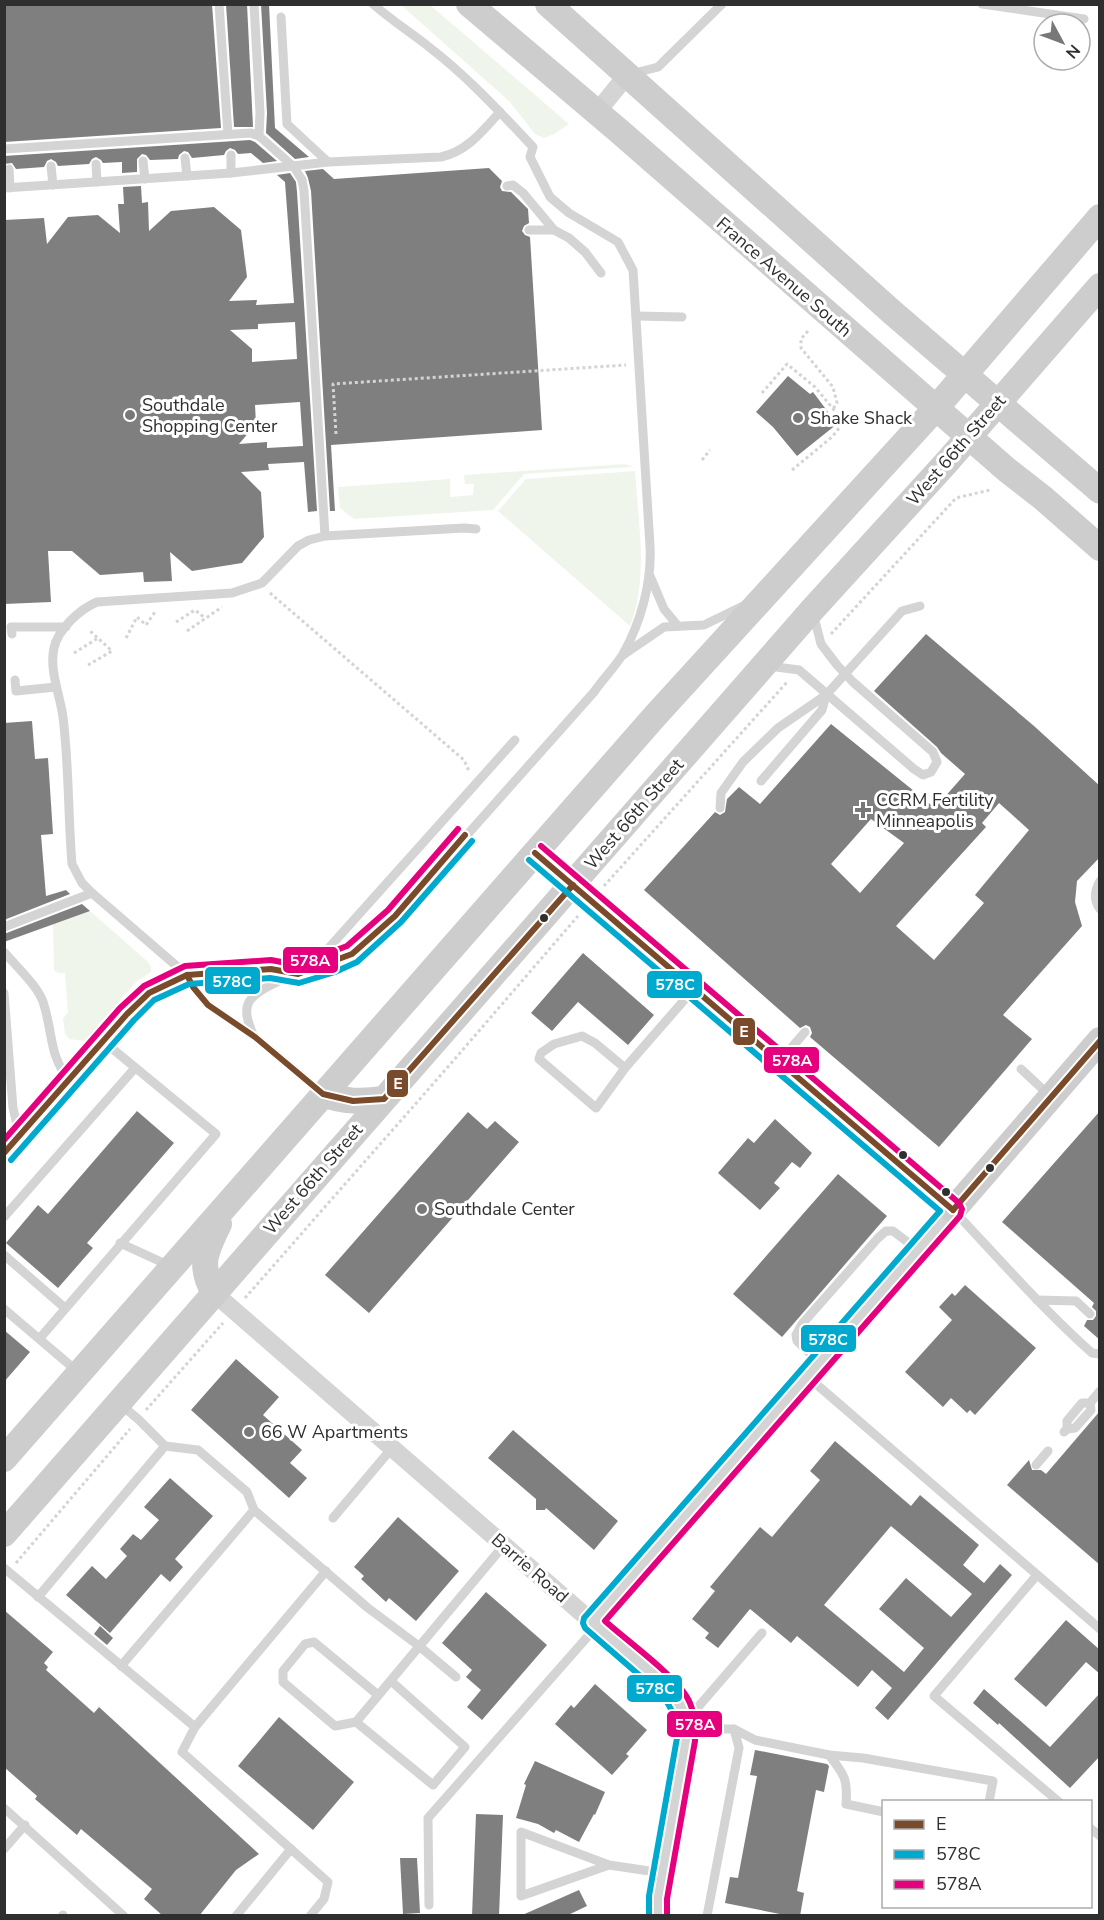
<svg xmlns="http://www.w3.org/2000/svg" width="1104" height="1920" font-family="'Nunito Sans',sans-serif">
<rect width="100%" height="100%" fill="#fff"/>
<g fill="#f0f5ec">
<path d="M401 5H430L569 124 554 134 544 138 535 134 509 101Z"/>
<path d="M625 464 633 467 524 474 493 510 354 519 340 508 338 487 450 479V497L473 495 474 484H465L464 475Z"/>
<path d="M635 471C638 522 649 577 630 626L498 511 526 479Z"/>
<path d="M90 911 148 962 151 967V972L137 981 87 1038 83 1041 70 1039 65 1034 63 1019 68 1012 65 973H58L54 970 53 924Z"/>
</g>
<g fill="#7f7f7f" fill-rule="evenodd">
<path d="M4 4H212L221 128 4 142Z"/>
<path d="M226 4H247L253 127H234Z"/>
<path d="M261 4H269L275 128 309 157 295 159 266 133 267 113Z"/>
<path d="M250 140 255 142 277 161 263 163 251 153 238 154 235 150 230 148 226 151 224 155 192 158 188 152 184 151 179 155 178 159 150 160 146 155 142 154 137 159V172L122 173V162L103 163 101 160 96 157 92 159 89 164 58 166 56 162 51 159 47 161 44 167 16 169 12 163 4 164V156Z"/>
<path d="M489 168 502 181 500 187 502 191 511 192 528 209 529 223 524 226 522 231 525 235 530 237 542 430 331 445 335 511H330L311 191 308 178 305 171 323 169 334 179Z"/>
<path d="M290 173 296 182 297 192 317 511 308 512 304 462 268 464 269 470 241 472 261 492 264 537 242 563 192 571 170 552 172 581 144 582 143 572 100 575 72 551H48L51 602 4 604V220L44 218 47 244 68 217 98 215 120 233 118 204H124L123 187 141 186 142 203 148 202 149 231 171 211 214 207 241 230 247 277 229 301 257 300 256 305 294 303 285 182 277 175ZM295 322 297 359 252 362V349L230 330 258 329V324ZM300 402 303 446 267 448V442L239 444 256 424 255 405Z"/>
<path d="M788 376 810 394 813 392 837 424 797 456 773 427 756 412Z"/>
<path d="M926 634 1034 726 1100 786V857L1077 881 1075 902 1082 926 1003 1015 1032 1039 939 1147 810 1037 812 1033 810 1027 806 1025 800 1028 644 890 715 812 720 815 725 812 727 799 739 787 760 804 831 724 935 808 965 774 941 753 937 747 874 691ZM999 803 1029 830 975 895 984 903 934 960 896 926 986 827 982 823ZM871 819 904 843 860 893 831 864Z"/>
<path d="M32 721 35 759 48 758 53 834 41 835 46 896 66 890 70 894 4 920V910L6 909 4 723Z"/>
<path d="M82 904 90 911 4 942V934Z"/>
<path d="M583 953 654 1015 628 1045 578 1002 552 1031 531 1013Z"/>
<path d="M137 1111 174 1143 87 1243 93 1248 58 1288 6 1243 38 1205 48 1214Z"/>
<path d="M1100 1111V1340L1084 1326 1087 1320H1093L1096 1316V1311L1092 1307 1094 1303 1002 1222Z"/>
<path d="M468 1112 487 1129 495 1121 519 1142 369 1313 325 1275Z"/>
<path d="M775 1119 812 1153 800 1168 792 1162 774 1183 780 1188 760 1210 718 1173 748 1138 754 1143Z"/>
<path d="M838 1174 887 1216 782 1337 733 1294Z"/>
<path d="M965 1285 1036 1348 975 1415 970 1410 967 1413 951 1398 943 1407 905 1372 952 1320 939 1307 952 1293 955 1296Z"/>
<path d="M4 1330 30 1352 4 1382Z"/>
<path d="M236 1359 279 1397 263 1415 302 1450 290 1463 307 1478 289 1498 191 1410Z"/>
<path d="M1100 1411V1565L1007 1485 1029 1460 1032 1470H1041L1046 1474Z"/>
<path d="M513 1430 618 1521 594 1550 546 1508 545 1510H536V1499L488 1458Z"/>
<path d="M835 1441 911 1506 920 1495 979 1545 963 1565 984 1583 1000 1564 1012 1575 888 1720 875 1708 892 1688 872 1670 858 1687 797 1636 791 1643 750 1609 718 1648 705 1638 709 1633 692 1619 715 1591 710 1587 760 1527 772 1537 820 1480 810 1471ZM891 1526 972 1594 951 1617 906 1578 879 1609 924 1648 904 1672 824 1605Z"/>
<path d="M170 1478 213 1516 175 1559 183 1567 170 1582 161 1574 110 1633 66 1595 92 1566 106 1579 127 1556 120 1549 133 1534 141 1540 159 1520 144 1507Z"/>
<path d="M398 1517 459 1571 416 1621 389 1598 386 1602 361 1579 364 1576 354 1567Z"/>
<path d="M486 1592 547 1645 482 1720 467 1707 481 1690 466 1677 472 1670 442 1643Z"/>
<path d="M4 1610 53 1652 44 1663 48 1667 46 1670 94 1713 99 1707 259 1854 236 1870 199 1916H163L144 1899 152 1889 81 1829 77 1835 35 1799 37 1796 4 1767Z"/>
<path d="M1066 1620 1100 1650V1674L1086 1662 1046 1707 1014 1679Z"/>
<path d="M100 1626 113 1638 107 1645 94 1634Z"/>
<path d="M595 1684 647 1730 626 1754 629 1756 612 1775 555 1724 571 1705 574 1708Z"/>
<path d="M984 1689 1050 1747 1100 1693V1756L1070 1788 999 1723 998 1725 973 1703Z"/>
<path d="M279 1717 354 1782 313 1830 238 1766Z"/>
<path d="M755 1750 827 1764 829 1766 824 1792 816 1790 797 1891 804 1893 800 1916H790L725 1903 730 1877 738 1878 757 1776 750 1775Z"/>
<path d="M535 1761 605 1792 595 1815 594 1814 579 1842 556 1830 554 1833 538 1824 516 1818 526 1785 524 1784Z"/>
<path d="M476 1814 503 1815 499 1916H472Z"/>
<path d="M400 1858H417L420 1913 403 1914Z"/>
<path d="M579 1890 587 1906 566 1916H520Z"/>
</g>
<g fill="none" stroke-linecap="round" stroke-linejoin="round">
<g stroke="#d4d4d4" stroke-width="3" stroke-dasharray="3 3" stroke-linecap="butt">
<path d="M808 331 801 339V348L833 387 837 403 833 409"/>
<path d="M762 393 787 364 815 387 844 422"/>
<path d="M336 434 333 384 626 365"/>
<path d="M702 460 710 450"/>
<path d="M792 470 832 437 844 422 881 420"/>
<path d="M270 593 464 760 469 771"/>
<path d="M176 622 195 610 205 618"/>
<path d="M187 631 222 607"/>
<path d="M831 634 956 498 990 490"/>
<path d="M126 638 137 617 146 625 155 612"/>
<path d="M74 653 98 638"/>
<path d="M88 665 112 651 89 630"/>
<path d="M604 886 788 681"/>
<path d="M245 1298 447 1068 578 916"/>
<path d="M146 1410 223 1323"/>
<path d="M16 1563 130 1429"/>
</g>
<g stroke="#d4d4d4" stroke-width="9">
<path d="M219 4 228 134"/>
<path d="M982 4 1084 19"/>
<path d="M281 17 287 124 328 162"/>
<path d="M631 74 658 67 722 4"/>
<path d="M4 149 251 133 259 136 260 113 254 4"/>
<path d="M231 155V173"/>
<path d="M185 158 187 176"/>
<path d="M143 161 145 179"/>
<path d="M96 164 97 182"/>
<path d="M51 166 53 185"/>
<path d="M9 169 10 188"/>
<path d="M302 180 304 191 325 536"/>
<path d="M507 186 513 185 523 193 554 230 569 238 585 252 601 273"/>
<path d="M4 188 231 173 328 162 441 157C468 151 482 131 500 112"/>
<path d="M529 230H554"/>
<path d="M636 316 682 317"/>
<path d="M650 576 664 609 678 626"/>
<path d="M12 634 11 627H66"/>
<path d="M623 655 664 627 704 625 743 606"/>
<path d="M769 666 799 670 914 769 923 775 931 772 937 762 933 752 853 682 837 665 821 644 813 613"/>
<path d="M15 680 16 691 56 687"/>
<path d="M761 781 822 710 826 695 902 611 920 606"/>
<path d="M720 808 721 793 743 762 778 728 826 695"/>
<path d="M1100 881C1095 890 1093 900 1100 909"/>
<path d="M4 927 92 893"/>
<path d="M4 952C16 966 40 988 44 1005 53 1034 49 1055 69 1080"/>
<path d="M309 970 515 740"/>
<path d="M4 993 13 1108 20 1137"/>
<path d="M253 1035C250 1026 244 1014 248 1004 257 981 327 967 350 955 367 946 381 929 395 916L594 692C603 679 615 667 623 654 641 622 652 582 650 546L633 270 618 242 569 213 550 197 530 157 533 147C500 112 467 76 429 47 410 32 391 20 373 4"/>
<path d="M780 1061 805 1032"/>
<path d="M625 1068 595 1043 582 1036 554 1044 541 1053 539 1059 596 1108 625 1068 693 990"/>
<path d="M1021 1069 1049 1095"/>
<path d="M322 1093C299 1074 277 1054 254 1036 227 1015 202 1010 187 975L92 893 82 883 72 864C68 815 69 765 63 717 60 695 49 670 54 648 58 629 80 609 97 602L232 593 262 583 298 546 309 540 325 536 464 528 476 529"/>
<path d="M4 1154 127 1014 149 993 163 985 187 975 271 969 298 974"/>
<path d="M955 1212C1000 1260 1043 1309 1092 1353L1100 1354"/>
<path d="M4 1217 135 1068"/>
<path d="M120 1243 170 1266"/>
<path d="M4 1255 65 1308"/>
<path d="M1037 1300 1076 1301 1090 1314"/>
<path d="M4 1309 78 1372"/>
<path d="M40 1338 216 1134 103 1041"/>
<path d="M820 1363 797 1341 796 1335 802 1324 878 1238 886 1231H893L918 1250"/>
<path d="M808 1377 1100 1629"/>
<path d="M120 1404 138 1419 165 1446 198 1450 247 1492 254 1510 368 1608 419 1646 456 1677"/>
<path d="M1067 1429 1075 1428 1091 1410 1090 1403"/>
<path d="M1064 1432 1067 1429V1421L1082 1403H1090L1100 1391"/>
<path d="M1036 1465 1048 1451"/>
<path d="M333 1518 392 1448"/>
<path d="M4 1568 195 1727 326 1571"/>
<path d="M1037 1575 934 1696 1059 1802"/>
<path d="M38 1597 165 1446"/>
<path d="M121 1666 254 1510"/>
<path d="M378 1695 314 1642 305 1644 283 1671V1682L335 1726 356 1722 504 1545"/>
<path d="M686 1721 762 1633"/>
<path d="M356 1722 433 1785 465 1747 391 1681"/>
<path d="M195 1727 182 1752 328 1882 324 1899 310 1916"/>
<path d="M686 1729H734L755 1740 829 1755 863 1758 993 1781 989 1802"/>
<path d="M829 1755C844 1774 848 1779 846 1804L884 1812"/>
<path d="M4 1808 124 1916"/>
<path d="M1090 1828 1100 1836"/>
<path d="M4 1849 25 1825"/>
<path d="M609 1865 521 1832V1896L609 1865 663 1873"/>
<path d="M429 1905 428 1818 597 1626"/>
<path d="M62 1916 63 1915"/>
<path d="M236 1916 291 1849"/>
<path d="M707 1916 739 1748 734 1729"/>
</g>
<g stroke="#d4d4d4" stroke-width="18">
<path d="M597 112 627 75"/>
<path d="M214 1293 668 1688C683 1706 686 1715 686 1739L658 1898V1916"/>
<path d="M592 1622 953 1210"/>
</g>
<g stroke="#cdcdcd" stroke-width="26">
<path d="M469 4 619 131 1007 470 1043 498 1100 548"/>
<path d="M548 4 893 313 1100 491"/>
<path d="M535 853 953 1210 1100 1040"/>
<path d="M323 1094C344 1102 362 1102 384 1099"/>
<path d="M214 1293C198 1265 206 1251 219 1224"/>
<path d="M4 1459 655 716 936 408 1100 217"/>
<path d="M4 1534 812 610 946 463 1100 286"/>
</g>
<path stroke="#d4d4d4" stroke-width="9" d="M259 136 294 167 302 180"/>
<defs>
<g id="bus-1">
<path d="M535 853 953 1210"/>
<path d="M187 975 193 987 208 1005 255 1037 323 1094 353 1101 384 1099 573 885"/>
<path d="M4 1153 127 1014 149 993 187 975 271 969 298 974 352 954 395 916 465 835"/>
<path d="M953 1210 1100 1041"/>
</g>
<g id="bus-2">
<path d="M529 860 940 1211 584 1618 583 1623 585 1628 661 1694C673 1709 677 1720 677 1738L649 1896V1916"/>
<path d="M11 1160 134 1020 154 1000 189 984 270 978 299 983 335 972 357 962 401 922 472 841"/>
</g>
<g id="bus-3">
<path d="M541 846 959 1203 962 1209 960 1216 605 1621C626 1640 676 1676 688 1699 695 1712 695 1726 695 1741L667 1899V1916"/>
<path d="M4 1140 120 1008 144 986 185 966 271 960 297 965 347 946 388 910 458 829"/>
</g>
</defs>
<use href="#bus-1" stroke="#fff" stroke-width="10"/>
<use href="#bus-2" stroke="#fff" stroke-width="10"/>
<use href="#bus-3" stroke="#fff" stroke-width="10"/>
<use href="#bus-1" stroke="#7a4b2a" stroke-width="6"/>
<use href="#bus-2" stroke="#00a9ce" stroke-width="6"/>
<use href="#bus-3" stroke="#e5007d" stroke-width="6"/>
</g>
<g fill="#787878" stroke="#fff" stroke-width="2">
<circle cx="130" cy="415" r="6"/>
<circle cx="798" cy="418" r="6"/>
<path d="M860 801h6v6h6v6h-6v6h-6v-6h-6v-6h6z"/>
<circle cx="422" cy="1209" r="6"/>
<circle cx="249" cy="1432" r="6"/>
</g>
<g fill="#2f2f2f" stroke="#fff" stroke-width="2">
<circle cx="544" cy="918" r="5"/>
<circle cx="903" cy="1155" r="5"/>
<circle cx="990" cy="1168" r="5"/>
<circle cx="946" cy="1192" r="5"/>
</g>
<g text-anchor="middle" stroke-width="6" stroke-linejoin="round" paint-order="stroke">
<g font-size="18" fill="#2f2f2f" stroke="#fff">
<text transform="translate(784 277) rotate(41)" y="6">France Avenue South</text>
<text transform="translate(956 450) rotate(-49)" y="6">West 66th Street</text>
<text transform="translate(634 814) rotate(-49)" y="6">West 66th Street</text>
<text transform="translate(313 1179) rotate(-49)" y="6">West 66th Street</text>
<text transform="translate(530 1568) rotate(41)" y="6">Barrie Road</text>
</g>
<g font-size="18" fill="#2f2f2f" stroke="#fff" text-anchor="start">
<text x="142" y="411">Southdale<tspan x="142" dy="21">Shopping Center</tspan></text>
<text x="810" y="424">Shake Shack</text>
<text x="876" y="806">CCRM Fertility<tspan x="876" dy="21">Minneapolis</tspan></text>
<text x="434" y="1215">Southdale Center</text>
<text x="261" y="1438">66 W Apartments</text>
</g>
</g>
<g stroke="#fff" stroke-width="2">
<rect x="282" y="946" width="57" height="28" rx="6" fill="#e5007d"/>
<rect x="204" y="966" width="57" height="29" rx="6" fill="#00a9ce"/>
<rect x="646" y="970" width="57" height="29" rx="6" fill="#00a9ce"/>
<rect x="732" y="1017" width="24" height="29" rx="6" fill="#7a4b2a"/>
<rect x="763" y="1046" width="57" height="28" rx="6" fill="#e5007d"/>
<rect x="386" y="1069" width="23" height="29" rx="6" fill="#7a4b2a"/>
<rect x="800" y="1324" width="57" height="29" rx="6" fill="#00a9ce"/>
<rect x="626" y="1674" width="57" height="29" rx="6" fill="#00a9ce"/>
<rect x="666" y="1710" width="57" height="28" rx="6" fill="#e5007d"/>
</g>
<g font-size="16" text-anchor="middle" font-weight="bold" fill="#fff">
<text x="310" y="966">578A</text>
<text x="232" y="987">578C</text>
<text x="675" y="990">578C</text>
<text x="744" y="1037">E</text>
<text x="792" y="1066">578A</text>
<text x="398" y="1089">E</text>
<text x="828" y="1345">578C</text>
<text x="655" y="1694">578C</text>
<text x="695" y="1730">578A</text>
</g>
<rect width="1104" height="1920" fill="none" stroke="#2f2f2f" stroke-width="12"/>
<rect x="882" y="1800" width="210" height="108" fill="#ffffff" stroke="#acacac" stroke-width="1.5"/>
<rect x="894" y="1820" width="30" height="9" fill="#7a4b2a" stroke="#acacac" stroke-width="1.5"/>
<text x="936" y="1830" font-size="18" fill="#2f2f2f">E</text>
<rect x="894" y="1850" width="30" height="9" fill="#00a9ce" stroke="#acacac" stroke-width="1.5"/>
<text x="936" y="1860" font-size="18" fill="#2f2f2f">578C</text>
<rect x="894" y="1880" width="30" height="9" fill="#e5007d" stroke="#acacac" stroke-width="1.5"/>
<text x="936" y="1890" font-size="18" fill="#2f2f2f">578A</text>
<g transform="translate(1062 42) rotate(131)"><circle r="28" fill="#ffffff" stroke="#acacac" stroke-width="1.5"/>
<path d="M0-4.5L10 22L0 15L-10 22Z" fill="#787878"/>
<text y="-9" font-size="16" font-weight="bold" text-anchor="middle" fill="#2f2f2f">N</text>
</g>
</svg>
